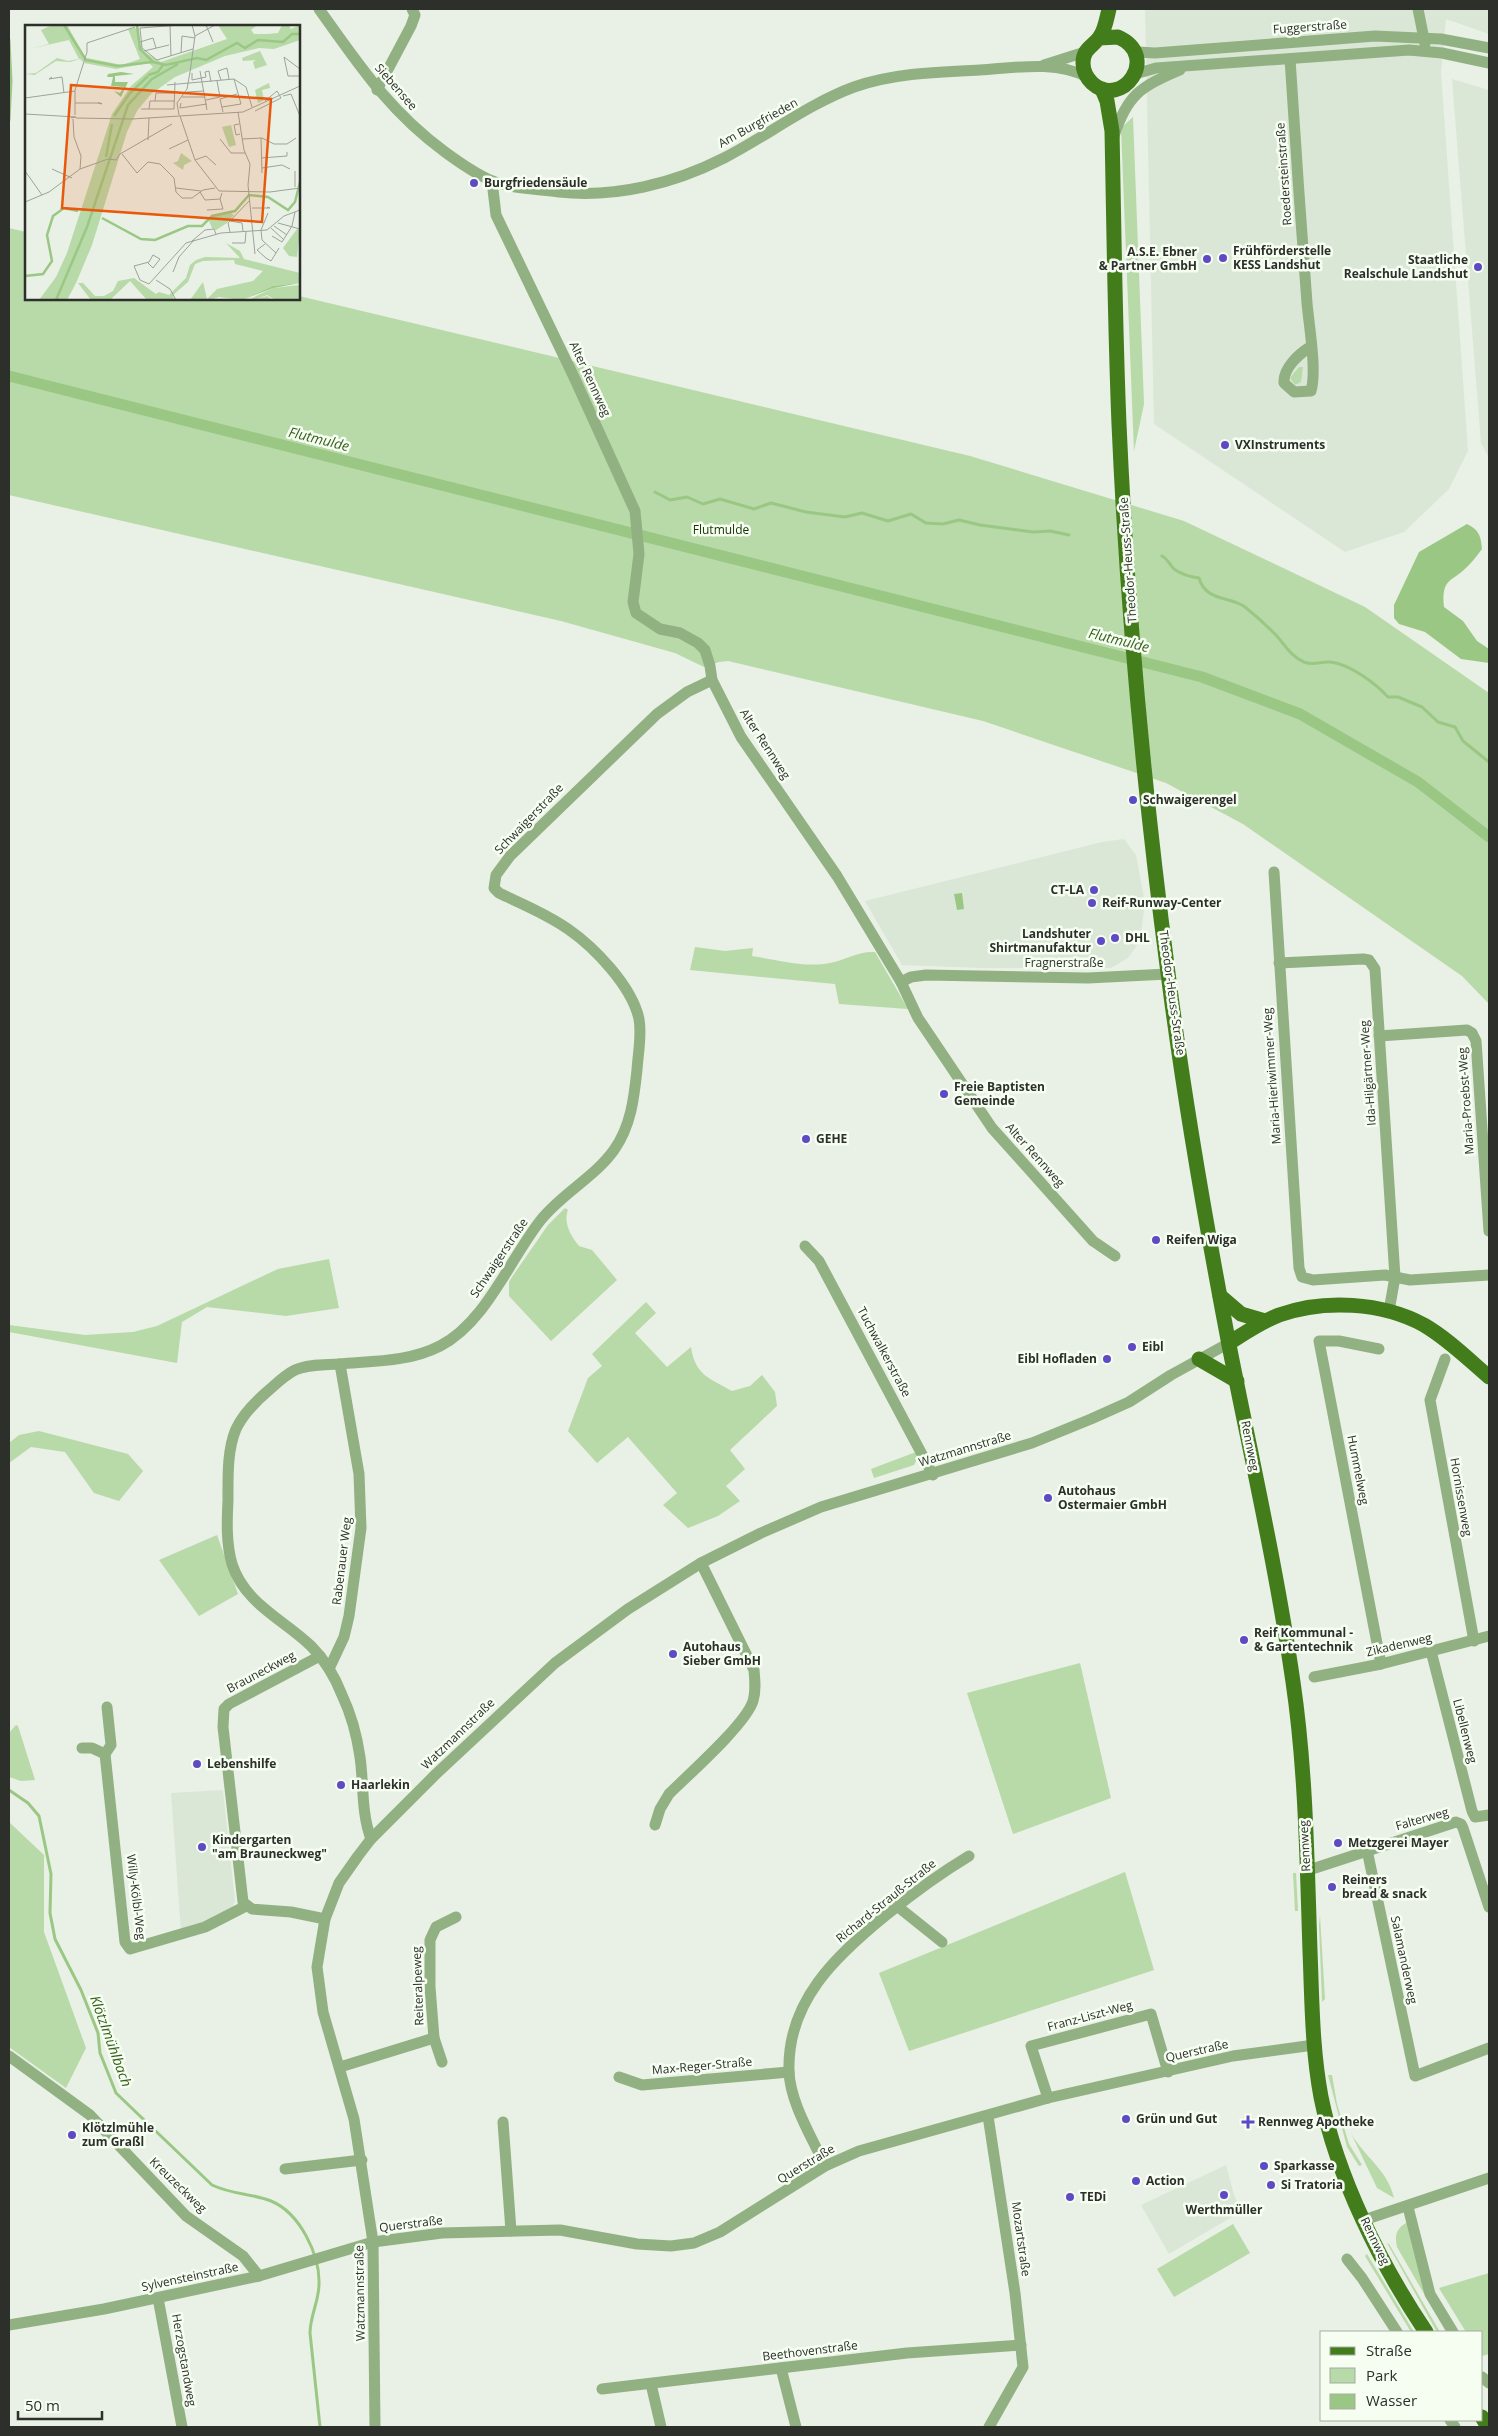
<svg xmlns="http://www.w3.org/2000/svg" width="1498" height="2436" font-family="'Open Sans',sans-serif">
<rect width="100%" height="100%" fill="#e9f0e5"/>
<g fill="#dae7d6">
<path d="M1145 9H1489V34L1446 19 1441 73 1468 451 1449 489 1404 532 1345 552 1154 424Z"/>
<path d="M1452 79 1489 90V458L1481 443Z"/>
<path d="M1124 839 1136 855 1145 903 1140 941 1128 958 1111 968H981L902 965 865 901 1102 842Z"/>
<path d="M223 1790 235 1901 231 1910 181 1931 171 1793Z"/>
<path d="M1226 2165 1234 2195 1242 2211 1169 2254 1141 2205Z"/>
</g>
<g fill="#b8d9a8">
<path d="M1133 117 1144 404 1134 451 1121 128Z"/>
<path d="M9 228 26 232V299H299V296L970 456 1184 521 1365 607 1489 693V1004L1462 976 1243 824 1166 783 983 721 728 661 719 662 704 667 675 653 561 621 9 495Z"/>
<path d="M1299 367H1303L1301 382 1295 385 1290 378Z"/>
<path d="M695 947 725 951 753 948 752 956C777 960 805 968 830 963 845 960 859 951 875 952L908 1009 839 1004 835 984 690 970Z"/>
<path d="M565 1208 568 1210C563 1223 571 1236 579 1246L592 1250 617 1280 551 1341 509 1296V1282L512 1277 548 1225Z"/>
<path d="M329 1259 339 1308 286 1316 207 1307 182 1322 177 1363 9 1332V1325L85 1335 133 1332 157 1326 278 1269Z"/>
<path d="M646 1302 656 1313 635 1333 667 1367 691 1347C695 1375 709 1378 732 1391L750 1386 762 1375 775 1392 777 1406 730 1450 745 1469 726 1486 740 1501 718 1516 688 1528 663 1505 677 1493 628 1437 597 1463 568 1431 588 1378 602 1366 592 1354Z"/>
<path d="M39 1431 128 1454 143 1471 119 1501 94 1493 65 1452 31 1447 9 1463V1443L19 1435Z"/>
<path d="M916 1452 917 1459 914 1465 874 1478 871 1469Z"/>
<path d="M217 1535 238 1594 199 1616 159 1560Z"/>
<path d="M1080 1663 1111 1798 1013 1834 967 1693Z"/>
<path d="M16 1725 18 1726 35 1780 21 1781 9 1777V1733Z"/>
<path d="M9 1822 44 1855V1932L86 2048 66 2088 9 2047Z"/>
<path d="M1125 1872 1154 1970 909 2051 879 1973Z"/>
<path d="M1293 1873H1296L1298 1911H1295Z"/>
<path d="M1320 1916 1325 1999 1322 2002 1319 1925Z"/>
<path d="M1328 2075H1332L1337 2104 1349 2144 1362 2165 1359 2166 1347 2147Z"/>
<path d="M1351 2133C1364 2157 1388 2170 1394 2198L1377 2188Z"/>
<path d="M1410 2221 1424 2284 1451 2332H1446L1397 2247C1394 2234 1397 2227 1410 2221Z"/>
<path d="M1233 2224 1250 2253 1174 2297 1157 2269Z"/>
<path d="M1387 2243 1389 2244 1440 2332H1437Z"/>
<path d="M1367 2254 1414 2332H1411L1365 2256Z"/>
<path d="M1489 2273V2354L1482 2356V2332H1466L1439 2288Z"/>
</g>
<g fill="#9ac884">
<path d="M1467 524C1479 530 1481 536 1482 549 1478 554 1474 560 1469 565 1452 583 1441 577 1444 607L1463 621 1477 641 1489 649V663L1461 659 1425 632 1399 624 1394 618V605L1419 552Z"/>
<path d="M962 893 964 909 957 910 954 894Z"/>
</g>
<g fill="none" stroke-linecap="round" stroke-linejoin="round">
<g stroke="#9ac884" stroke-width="3">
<path d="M9 40 11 81 9 120"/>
<path d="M655 492 670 500 687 497 703 504 720 499 754 509 771 503 806 512 845 517 862 513 888 521 911 514 926 523 943 524 959 520 980 525 1033 532 1050 531 1069 535"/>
<path d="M1162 556C1168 559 1169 564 1174 569 1181 574 1190 577 1199 578 1206 602 1230 596 1245 607 1255 615 1265 624 1274 633 1284 643 1290 656 1304 662 1314 666 1321 661 1330 662 1350 664 1375 683 1388 697H1398L1422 707 1438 722 1455 727 1463 741 1489 762"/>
<path d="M9 1790 28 1803 39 1816 51 1874 50 1913 55 1939 81 1990 98 2033 100 2053 116 2093 212 2185C233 2195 251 2193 271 2201 300 2213 320 2255 319 2284 319 2301 310 2316 310 2333L320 2427"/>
</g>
<path stroke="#9ac884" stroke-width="11" d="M9 376 1202 677 1300 714 1418 782 1489 837"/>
<g stroke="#91b182" stroke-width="11">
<path d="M319 9C359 65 389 111 445 152 460 163 474 173 490 180 510 189 537 189 559 192 615 198 673 184 724 158 767 136 808 104 854 87 894 73 938 72 980 70 1013 68 1056 60 1087 77"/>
<path d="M1418 9 1425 44"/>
<path d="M1133 49 1138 52 1155 53 1375 36 1441 39 1489 48"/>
<path d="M1290 59C1295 140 1301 222 1307 303 1309 326 1317 371 1311 391L1294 392 1284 383C1283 368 1299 354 1310 347"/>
<path d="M1044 65 1085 52"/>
<path d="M1135 74 1156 68 1409 50 1442 53 1489 63"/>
<path d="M377 90 411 26 415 15 412 9"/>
<path d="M1114 136C1127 95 1141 86 1180 70"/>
<path d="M492 181 496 215 573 375 635 511 639 554 633 602 636 613 660 629 680 633 698 643 705 650 710 666 712 680 741 737 837 876 901 982 918 1018 992 1128 1093 1241 1115 1256"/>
<path d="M1274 872 1299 1268 1302 1277 1313 1280 1385 1275 1410 1280 1489 1275"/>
<path d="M1279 963 1363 959 1369 960 1375 969 1395 1277 1389 1311"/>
<path d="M901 982 911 977 926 975 1088 978 1168 974"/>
<path d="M1379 1036 1467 1030 1472 1033 1476 1041 1489 1231"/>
<path d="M805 1246 819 1261 933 1475"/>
<path d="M1379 1349 1339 1341H1319L1381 1664"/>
<path d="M1445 1359 1430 1400 1474 1641"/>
<path d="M1431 1651 1472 1811 1475 1817 1489 1815"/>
<path d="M320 1656 229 1704 224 1709 223 1727 243 1902 252 1909 291 1912 325 1919"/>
<path d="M329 1669 344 1637 349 1616 361 1528 359 1474 340 1364"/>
<path d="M1314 1677 1381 1664 1489 1636"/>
<path d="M82 1748H92L105 1754 111 1745 107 1707"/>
<path d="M105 1754 125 1942 130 1949 205 1927 246 1906"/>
<path d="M655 1825 660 1809 669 1794C688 1775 746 1724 753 1701 756 1691 755 1681 754 1670L701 1563"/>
<path d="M371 1839C361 1812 364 1785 360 1757 357 1736 351 1714 342 1695 335 1677 325 1660 311 1646 283 1619 245 1604 232 1564 226 1543 227 1521 228 1500 228 1478 227 1450 236 1429 243 1414 256 1401 269 1390 277 1383 285 1375 295 1370 308 1364 325 1365 339 1364 373 1361 409 1362 440 1346 485 1323 509 1261 540 1221 561 1194 594 1178 614 1150 631 1126 634 1098 637 1070 638 1053 642 1035 639 1019 632 986 594 947 568 929 547 914 522 904 499 893L494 888 496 875 510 856 657 714 687 692 712 680"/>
<path d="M1367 1850 1415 2076 1489 2048"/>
<path d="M1306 1871 1456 1822 1461 1824 1463 1828 1489 1907"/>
<path d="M897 1906 942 1942"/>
<path d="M9 2056 90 2115 186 2216 243 2256 259 2276"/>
<path d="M442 2062 434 2038 430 1987V1940L436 1927 456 1917"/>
<path d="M340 2067 434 2038"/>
<path d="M619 2077 642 2085 789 2072"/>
<path d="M1048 2098 1031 2046 1151 2014 1168 2072"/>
<path d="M988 2116 1015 2293 1023 2367 989 2427"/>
<path d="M503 2122 511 2231"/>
<path d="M825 2166C812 2137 790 2103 789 2071 787 2001 836 1956 885 1916 912 1894 939 1874 969 1856"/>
<path d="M285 2169 362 2160"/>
<path d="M1408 2207 1430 2294 1453 2332"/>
<path d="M1364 2220 1489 2178"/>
<path d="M1347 2259 1362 2278 1397 2332"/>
<path d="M158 2298 182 2427"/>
<path d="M9 2325 104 2309 259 2276 373 2242 442 2233 560 2230 637 2244 671 2246 694 2243 720 2232 825 2166 859 2151 1048 2098 1233 2056 1314 2045"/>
<path d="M781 2368 796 2427"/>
<path d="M1482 2377 1489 2383"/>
<path d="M651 2384 661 2427"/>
<path d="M602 2389 907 2353 1021 2345"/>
<path d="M1450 2420 1455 2427"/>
<path d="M375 2427 373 2242 354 2119 323 2012 317 1967 325 1919 339 1883 358 1856 371 1839 436 1774 555 1663 628 1609 701 1563 761 1533 821 1507 1032 1443 1091 1419 1129 1402 1171 1375 1229 1343"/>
</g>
<g stroke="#427c1b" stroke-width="15">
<path d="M1099 38 1118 37C1161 56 1122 110 1092 83 1087 78 1083 71 1083 63 1083 49 1092 47 1099 38 1105 31 1107 17 1109 9"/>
<path d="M1102 89 1107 101 1112 131C1114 229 1115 327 1119 424 1127 607 1144 791 1168 973 1184 1099 1206 1225 1230 1350 1252 1461 1277 1571 1293 1682 1306 1770 1307 1862 1310 1951 1312 2000 1312 2049 1321 2097 1337 2177 1381 2265 1426 2332"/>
<path d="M1220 1296 1241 1314 1265 1321"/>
<path d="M1229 1343C1245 1333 1261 1322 1279 1315 1324 1299 1382 1302 1424 1325 1448 1339 1468 1359 1489 1377"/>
<path d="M1199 1359 1237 1381"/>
<path d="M1482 2417 1488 2427"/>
</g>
</g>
<g fill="#5e4ac2" stroke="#f6fef2" stroke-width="2">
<circle cx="474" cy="183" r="5"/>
<circle cx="1223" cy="258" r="5"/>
<circle cx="1207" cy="259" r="5"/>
<circle cx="1478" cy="267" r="5"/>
<circle cx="1225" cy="445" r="5"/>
<circle cx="1133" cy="800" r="5"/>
<circle cx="1094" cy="890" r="5"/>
<circle cx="1092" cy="903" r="5"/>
<circle cx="1115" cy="938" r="5"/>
<circle cx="1101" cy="941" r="5"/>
<circle cx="944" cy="1094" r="5"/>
<circle cx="806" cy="1139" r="5"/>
<circle cx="1156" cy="1240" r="5"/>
<circle cx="1132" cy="1347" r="5"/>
<circle cx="1107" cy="1359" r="5"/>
<circle cx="1048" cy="1498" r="5"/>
<circle cx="1244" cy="1640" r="5"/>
<circle cx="673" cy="1654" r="5"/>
<circle cx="197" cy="1764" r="5"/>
<circle cx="341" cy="1785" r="5"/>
<circle cx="1338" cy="1843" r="5"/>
<circle cx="202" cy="1847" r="5"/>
<circle cx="1332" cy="1887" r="5"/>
<circle cx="1126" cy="2119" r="5"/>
<path d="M1245.5 2114.5h5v5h5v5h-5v5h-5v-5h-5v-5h5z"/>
<circle cx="72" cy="2135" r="5"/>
<circle cx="1264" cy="2166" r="5"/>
<circle cx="1136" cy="2181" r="5"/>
<circle cx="1271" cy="2185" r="5"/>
<circle cx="1224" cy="2195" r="5"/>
<circle cx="1070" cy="2197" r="5"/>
</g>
<g text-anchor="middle" stroke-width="5" stroke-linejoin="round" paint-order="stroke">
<g font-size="12" fill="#2c2f2a" stroke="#f6fef2">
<text transform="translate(1310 27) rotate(-4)" y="4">Fuggerstraße</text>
<text transform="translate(396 87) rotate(49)" y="4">Siebensee</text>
<text transform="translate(758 123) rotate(-29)" y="4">Am Burgfrieden</text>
<text transform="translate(1284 174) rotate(-94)" y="4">Roedersteinstraße</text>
<text transform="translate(590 379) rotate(65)" y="4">Alter Rennweg</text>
<text transform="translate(1128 560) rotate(-94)" y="4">Theodor-Heuss-Straße</text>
<text transform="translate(765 744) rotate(57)" y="4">Alter Rennweg</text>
<text transform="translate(529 819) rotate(-46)" y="4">Schwaigerstraße</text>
<text x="1064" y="967">Fragnerstraße</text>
<text transform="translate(1172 993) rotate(82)" y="4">Theodor-Heuss-Straße</text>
<text transform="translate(1368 1073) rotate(-94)" y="4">Ida-Hilgärtner-Weg</text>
<text transform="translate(1272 1076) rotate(-94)" y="4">Maria-Hierlwimmer-Weg</text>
<text transform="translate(1466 1101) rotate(-94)" y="4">Maria-Proebst-Weg</text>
<text transform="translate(1035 1155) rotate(48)" y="4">Alter Rennweg</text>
<text transform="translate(499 1258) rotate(-56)" y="4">Schwaigerstraße</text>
<text transform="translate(884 1352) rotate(62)" y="4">Tuchwalkerstraße</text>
<text transform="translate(1250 1446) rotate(79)" y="4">Rennweg</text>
<text transform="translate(965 1449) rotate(-17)" y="4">Watzmannstraße</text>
<text transform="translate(1358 1470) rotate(79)" y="4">Hummelweg</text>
<text transform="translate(1461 1497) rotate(80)" y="4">Hornissenweg</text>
<text transform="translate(342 1561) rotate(-83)" y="4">Rabenauer Weg</text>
<text transform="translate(1399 1645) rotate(-13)" y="4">Zikadenweg</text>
<text transform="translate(261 1672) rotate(-28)" y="4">Brauneckweg</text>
<text transform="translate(1465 1731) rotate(76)" y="4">Libellenweg</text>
<text transform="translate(458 1734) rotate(-44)" y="4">Watzmannstraße</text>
<text transform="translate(1422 1819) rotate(-16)" y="4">Falterweg</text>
<text transform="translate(1305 1846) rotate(-93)" y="4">Rennweg</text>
<text transform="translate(136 1897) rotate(83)" y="4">Willy-Kölbl-Weg</text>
<text transform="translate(886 1901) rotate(-39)" y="4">Richard-Strauß-Straße</text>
<text transform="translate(1404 1960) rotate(78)" y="4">Salamanderweg</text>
<text transform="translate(418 1986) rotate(-92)" y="4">Reiteralpeweg</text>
<text transform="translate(1090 2016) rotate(-15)" y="4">Franz-Liszt-Weg</text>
<text transform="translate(1197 2051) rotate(-13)" y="4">Querstraße</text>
<text transform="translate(702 2066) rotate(-5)" y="4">Max-Reger-Straße</text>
<text transform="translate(806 2164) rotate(-31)" y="4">Querstraße</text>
<text transform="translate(178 2185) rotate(44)" y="4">Kreuzeckweg</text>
<text transform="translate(411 2224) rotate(-7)" y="4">Querstraße</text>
<text transform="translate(1021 2239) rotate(82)" y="4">Mozartstraße</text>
<text transform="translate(1375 2241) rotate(64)" y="4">Rennweg</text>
<text transform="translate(190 2277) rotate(-12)" y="4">Sylvensteinstraße</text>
<text transform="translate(360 2293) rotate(-91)" y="4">Watzmannstraße</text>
<text transform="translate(810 2351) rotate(-7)" y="4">Beethovenstraße</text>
<text transform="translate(184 2360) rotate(80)" y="4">Herzogstandweg</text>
</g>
<g font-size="12" font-weight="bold" fill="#2c2f2a" stroke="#f6fef2" text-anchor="start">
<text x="484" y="187">Burgfriedensäule</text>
<text x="1233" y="255">Frühförderstelle<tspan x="1233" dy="14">KESS Landshut</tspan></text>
<text x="1197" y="256" text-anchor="end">A.S.E. Ebner<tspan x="1197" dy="14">&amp; Partner GmbH</tspan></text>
<text x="1468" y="264" text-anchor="end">Staatliche<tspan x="1468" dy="14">Realschule Landshut</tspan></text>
<text x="1235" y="449">VXInstruments</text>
<text x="1143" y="804">Schwaigerengel</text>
<text x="1084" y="894" text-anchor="end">CT-LA</text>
<text x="1102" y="907">Reif-Runway-Center</text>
<text x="1091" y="938" text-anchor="end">Landshuter<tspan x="1091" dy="14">Shirtmanufaktur</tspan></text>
<text x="1125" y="942">DHL</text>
<text x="954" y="1091">Freie Baptisten<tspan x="954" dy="14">Gemeinde</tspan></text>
<text x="816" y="1143">GEHE</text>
<text x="1166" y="1244">Reifen Wiga</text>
<text x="1142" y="1351">Eibl</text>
<text x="1097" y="1363" text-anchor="end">Eibl Hofladen</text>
<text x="1058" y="1495">Autohaus<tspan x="1058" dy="14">Ostermaier GmbH</tspan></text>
<text x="1254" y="1637">Reif Kommunal -<tspan x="1254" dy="14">&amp; Gartentechnik</tspan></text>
<text x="683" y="1651">Autohaus<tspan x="683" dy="14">Sieber GmbH</tspan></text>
<text x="207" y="1768">Lebenshilfe</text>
<text x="351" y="1789">Haarlekin</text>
<text x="212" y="1844">Kindergarten<tspan x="212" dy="14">"am Brauneckweg"</tspan></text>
<text x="1348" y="1847">Metzgerei Mayer</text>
<text x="1342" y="1884">Reiners<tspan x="1342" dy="14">bread &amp; snack</tspan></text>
<text x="1136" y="2123">Grün und Gut</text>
<text x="1258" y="2126">Rennweg Apotheke</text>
<text x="82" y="2132">Klötzlmühle<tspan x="82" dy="14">zum Graßl</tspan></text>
<text x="1274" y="2170">Sparkasse</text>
<text x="1146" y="2185">Action</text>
<text x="1281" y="2189">Si Tratoria</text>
<text x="1080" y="2201">TEDi</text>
<text x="1224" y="2214" text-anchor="middle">Werthmüller</text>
</g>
<g font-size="12" fill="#163303" stroke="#f6fef2">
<text x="721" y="534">Flutmulde</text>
</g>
<g font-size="14" font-style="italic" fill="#345e1a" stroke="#f6fef2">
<text transform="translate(319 439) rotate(14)" y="5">Flutmulde</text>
<text transform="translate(1119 640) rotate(14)" y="5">Flutmulde</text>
<text transform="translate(111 2041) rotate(70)" y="5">Klötzlmühlbach</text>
</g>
</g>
<g transform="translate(25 25)">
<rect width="275" height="275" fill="#e9f0e5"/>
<path d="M27 0H42L60 32 58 37 55 34 45 37 31 36 11 49 10 50 0 49 11 48 32 33 43 36 54 34 44 15 4 24 24 19 16 5ZM193 0H227L231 1 226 5 229 9H242L253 8 257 0H264L266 4 275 0V15L249 24 234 23 200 31 150 52 126 69 112 86 102 107 67 220 51 258 42 275H14L31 252 42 228 87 89 106 61 128 42 124 38 91 44 59 38 62 33 97 40 115 34 103 4 109 3H114V16L119 27 136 37 202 14ZM235 26 242 40 224 46 230 44 228 37 231 35 218 36 217 33ZM244 58 245 63 237 65 239 75 233 78 230 65ZM206 100 211 120 204 122 197 102ZM156 128 167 136 159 140 158 145 148 138 153 136ZM206 188 209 190 202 198 191 205 187 203 184 196 190 190ZM272 204 275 205 272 232 264 231 258 223ZM201 218 215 226 219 234 275 248V258L248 261 217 275 194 272 185 275H165L178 257 182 274 192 264 228 256 238 246 210 239 209 235 178 236 170 239 163 257 148 270 149 275H122L105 256 85 275H66L53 258H58L70 271H79L88 266 93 256 109 253 131 269 134 267 144 270 161 253 165 240 171 235 180 232 215 233ZM275 260V275H250L242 270 232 274 242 271 248 275H223L248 263Z" fill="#b8d9a8"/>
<path d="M96 47 109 49 90 51V57H103L96 72 89 66 95 68 99 62 86 61 88 52H82L83 49ZM275 258 248 263 217 275 248 261Z" fill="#9ac884"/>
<path fill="none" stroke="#9ac884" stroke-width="2.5" d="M39 0 61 35 93 41 127 37M112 0 115 24 128 37 141 40 172 33 181 35 212 18 220 23 233 15 258 17 267 9H275M123 50 133 47 138 40M89 91 105 68 123 51M81 132 87 99M77 193 116 214 130 215 163 201H177L187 191 210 186 224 170 243 172 263 185 270 177 275 157M0 251 18 249 27 236 22 210 28 191 39 183 53 186M31 275 62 202 103 80 127 54 153 39"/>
<path fill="none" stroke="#9da39a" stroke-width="1" d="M155 0 115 3 117 23 132 35 168 24M181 0 188 17M145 1 146 31M170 11 190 0M115 17 128 13 131 23M119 26 144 20M156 28 157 11 170 13M259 32 263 51H275M259 32 275 44M175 46 182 85M167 48V55L181 52 180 47 184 46 186 57M27 52 24 54 37 52 39 68M196 55 193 46 202 43 204 54M142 60 209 54 221 62 227 82M162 67 179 66M258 71 266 69 275 91M157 72H180M0 73 50 66M181 75 195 72 192 56M130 76 131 68H150M50 78H76L77 79 73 78M156 78 155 83 182 79M197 82 216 79 209 54M116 84H149L150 57M124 84 125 76H150M230 86 256 73 252 66 240 76M198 87 195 74 212 69M213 87 219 125 225 139 223 160 230 229M0 89 51 92 46 93M50 90V65L62 27V18L110 2M154 90 152 78 162 64 165 47 170 11 167 0M155 91 170 135 194 166 245 167 275 163M51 93 107 94 218 87 275 61M214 99 209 100 211 110 215 109M236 113 237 148M195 114 206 128H220M217 114 237 113 249 119H262L271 113M123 115 124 93M144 124 163 115M97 129 112 148 123 137 135 139 149 153 151 167 157 173H167L178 165 190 163M236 133 262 131V127M170 135 181 131 191 140M237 143 257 140 265 144M27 144 47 153M55 144 83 134 91 135 95 129 147 99M0 146 17 170M270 146V162M151 163 176 166M175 167 180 175 195 174 197 168M0 177 24 167 55 144 56 131 49 112 48 94M227 183H245L242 182M182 185 198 184 195 174M243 188 236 205 237 215 251 228 254 223M205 196 217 198 218 206M253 198 275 204M249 201 262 210M246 203 259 215M205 207 203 198 225 175M247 211 257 217 267 201 270 187M167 216 180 205 189 204 191 209M207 218H220L221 207M240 219 232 225 241 233 246 236 251 228M122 237 128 243 135 234 128 230 124 237 109 241 115 255 124 259 161 218 196 208 242 205 259 191 275 185M148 247 154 232 169 215M131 255 145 264 151 275"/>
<path fill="#e8590c" fill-opacity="0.15" stroke="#e8590c" stroke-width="2.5" d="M46 60 246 74 237 197 37 183Z"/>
<rect width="275" height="275" fill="none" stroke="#2c2f2a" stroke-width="2.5"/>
</g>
<rect width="1498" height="2436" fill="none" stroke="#2c2f2a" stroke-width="20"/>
<rect x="1320" y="2331" width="162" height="90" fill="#f6fef2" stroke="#a5aba2"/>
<rect x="1330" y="2347" width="25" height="8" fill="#427c1b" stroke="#a5aba2"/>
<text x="1366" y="2356" font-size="15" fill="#2c2f2a">Straße</text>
<rect x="1330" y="2368" width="25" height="15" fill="#b8d9a8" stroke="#a5aba2"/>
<text x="1366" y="2381" font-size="15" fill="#2c2f2a">Park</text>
<rect x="1330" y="2394" width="25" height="15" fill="#9ac884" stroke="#a5aba2"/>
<text x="1366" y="2406" font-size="15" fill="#2c2f2a">Wasser</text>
<path d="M18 2411v8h84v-8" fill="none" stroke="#2c2f2a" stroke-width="2.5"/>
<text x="25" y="2411" font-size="15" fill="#2c2f2a" stroke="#f6fef2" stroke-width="4" paint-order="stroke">50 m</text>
</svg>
